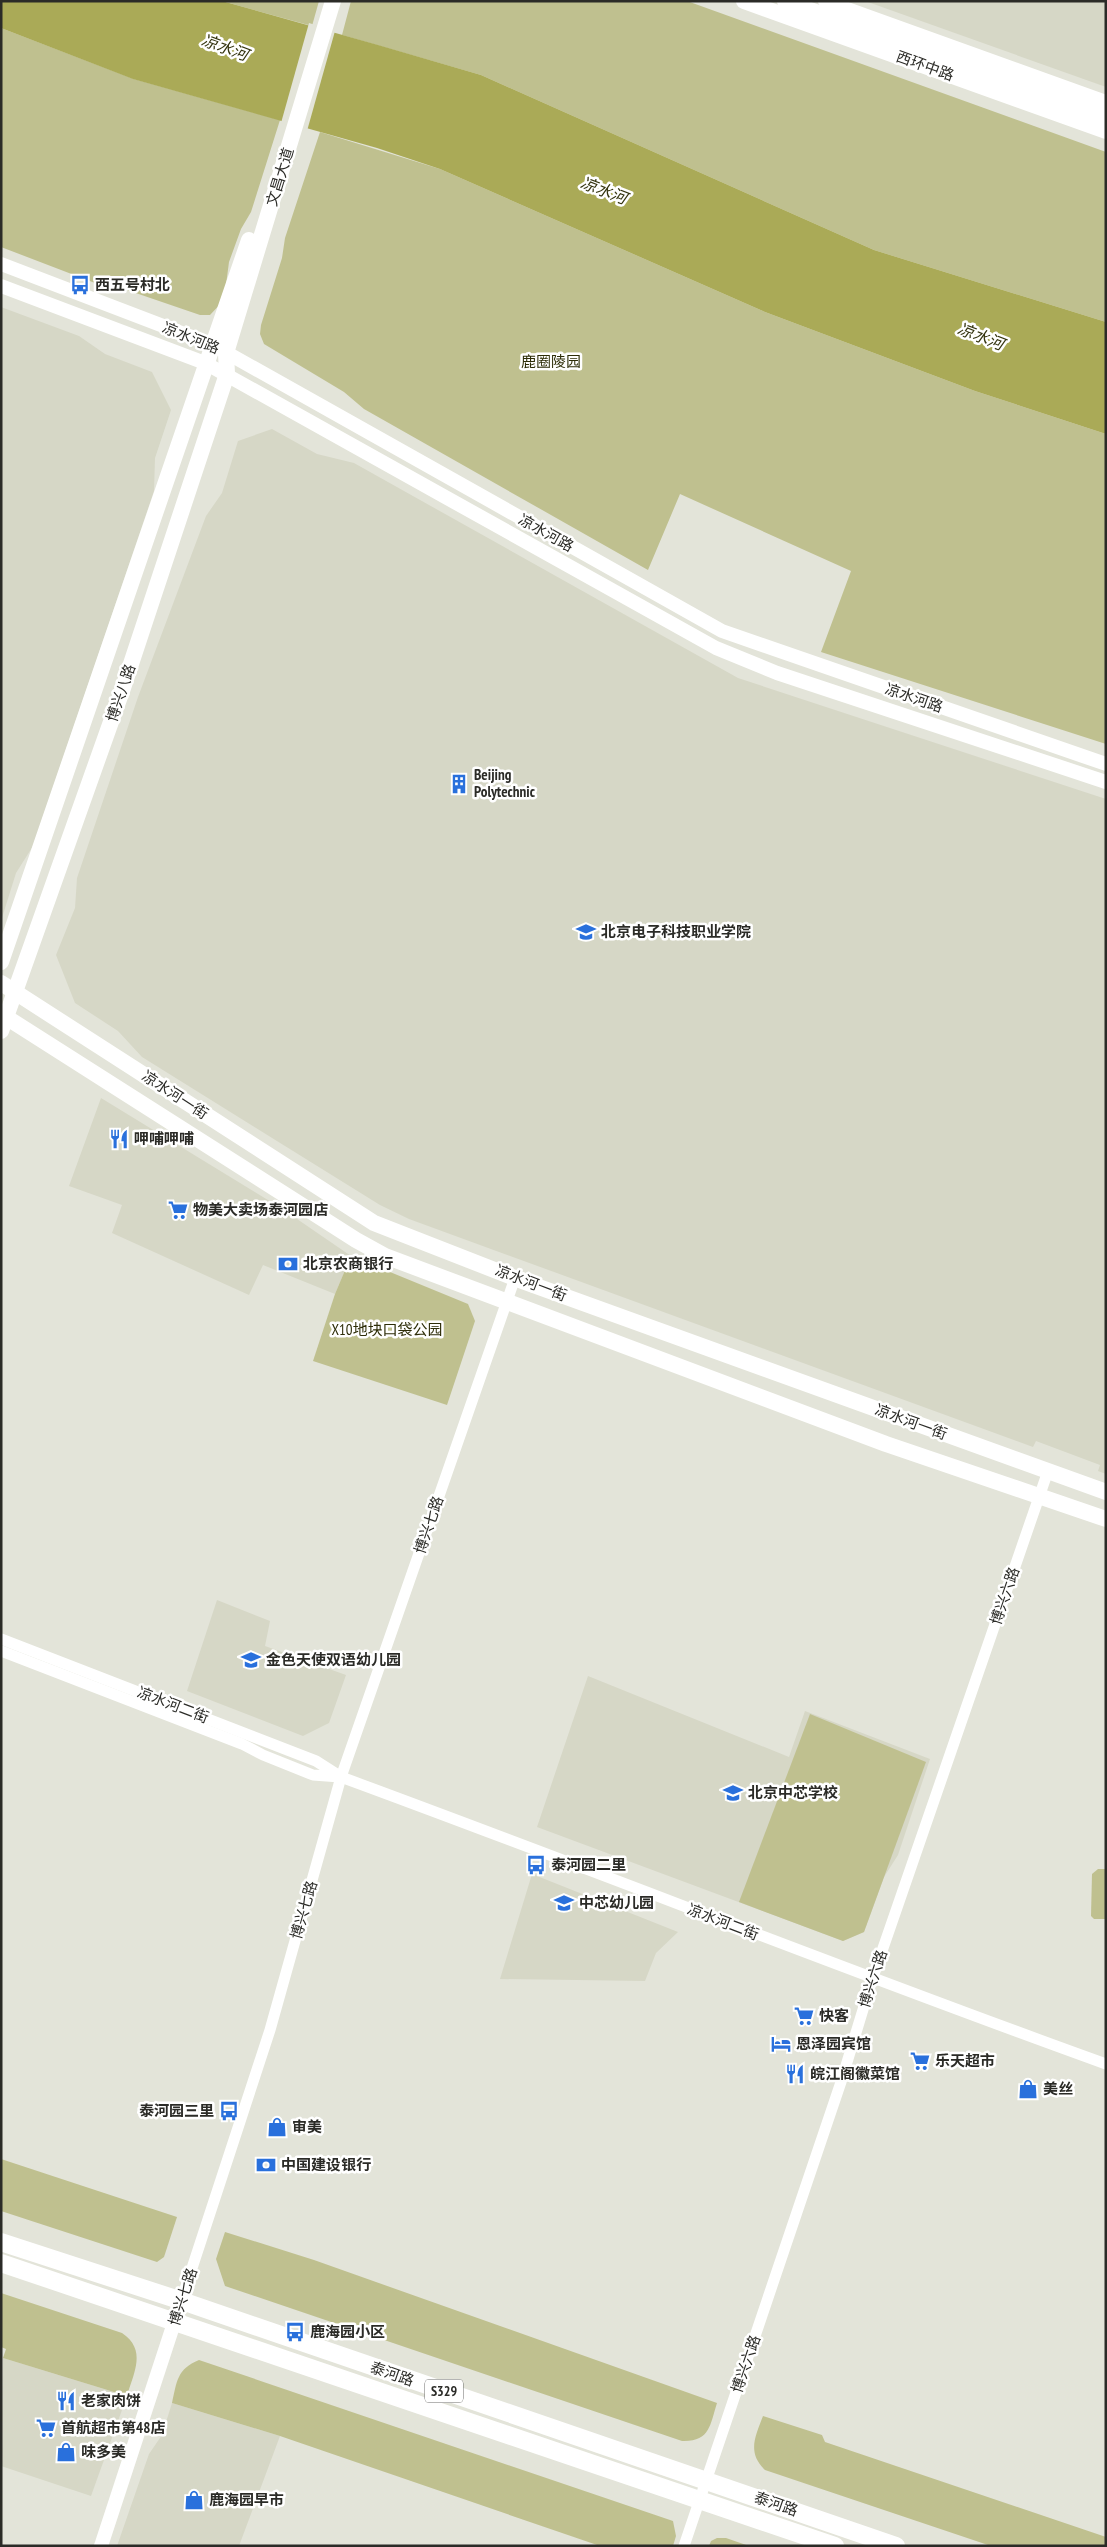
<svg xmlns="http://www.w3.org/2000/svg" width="1107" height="2547" font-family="'PT Sans Narrow','Noto Sans SC',sans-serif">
<rect width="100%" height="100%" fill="#e3e4d9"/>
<g fill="#d6d7c6">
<path d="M865 1H1106V87Z"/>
<path d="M1 307 79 336 105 354 152 372 171 410 155 458 154 491 33 846 16 873 1 921Z"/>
<path d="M272 429 317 454 354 463 738 678 1106 799V1474L1098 1471 1100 1465 1036 1441 1033 1447 409 1219 380 1205 142 1057 118 1031 75 1003 56 955 75 908 77 878 138 697 206 516 222 493 238 441Z"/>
<path d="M101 1098 281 1208 351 1256 335 1294 263 1265 249 1295 112 1233 122 1205 69 1186Z"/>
<path d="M217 1600 270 1621 265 1646 346 1675 329 1723 303 1736 187 1691Z"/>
<path d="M588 1676 789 1757 805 1711 930 1759 898 1855 884 1877 864 1932 843 1941 537 1827Z"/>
<path d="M532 1874 678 1932 656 1953 645 1981 500 1979Z"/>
<path d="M3 2358 127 2396 91 2496 1 2466Z"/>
<path d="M172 2403 280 2436 239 2546H117L149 2454 162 2435Z"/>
</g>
<g fill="#bfc08f">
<path d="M222 1H319L312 26Z"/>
<path d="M351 1H687L1106 152V322L874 250 481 75 342 35Z"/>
<path d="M1 28 134 79 280 120 251 212 241 229 229 262 224 300 210 315H200L124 289 95 283 1 247Z"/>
<path d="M320 132 440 169 765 312 975 391 1106 434V744L821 652 851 571 680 494 648 570 364 409 344 392 264 344 260 334 261 325 282 258 285 238Z"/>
<path d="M351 1256 468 1304 475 1321 447 1405 313 1361 335 1294Z"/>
<path d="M810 1714 926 1762 864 1932 843 1941 739 1902Z"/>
<path d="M1098 1869H1106V1919H1094L1091 1916 1092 1874Z"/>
<path d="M1 2159 177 2217 164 2257 157 2262 1 2211Z"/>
<path d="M225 2232 314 2260 717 2403C710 2425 710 2442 682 2441L225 2286 216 2259Z"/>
<path d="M1 2293 122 2333C147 2350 134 2372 127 2396L3 2358 6 2349 1 2347Z"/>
<path d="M199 2360 673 2521 676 2536 673 2546H600L280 2436 172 2403C177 2381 177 2369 199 2360Z"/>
<path d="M763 2416 822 2435 825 2442 1106 2537V2546H991L765 2470C747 2453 755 2437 763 2416Z"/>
<path d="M717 2538H726L749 2546H709L711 2541Z"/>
</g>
<path fill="#aaaa57" d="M1 1H222L378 45 481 75 874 250 1106 322V434L975 391 765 312 440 169 377 148 133 79 1 28Z"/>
<path fill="#e3e4d9" d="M309 23 335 31 307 131 281 123Z"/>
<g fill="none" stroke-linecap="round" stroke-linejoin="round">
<g stroke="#fff" stroke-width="11">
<path d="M1 1639 316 1761 341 1777C597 1871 850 1972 1106 2064"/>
<path d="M1 1651 242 1744 263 1755 313 1775 340 1777"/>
<path d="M175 2320 270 2030 341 1777 515 1278"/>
<path d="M684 2546 841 2082 872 1980 1048 1471"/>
</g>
<g stroke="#fff" stroke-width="14">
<path d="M825 1 1106 102"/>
<path d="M1 264 213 345 722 631 1106 764"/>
<path d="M1 286 205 363 716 648 777 673 1106 782"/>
<path d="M101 2546 175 2320"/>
</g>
<g stroke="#fff" stroke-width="16">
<path d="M744 1 1106 131"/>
<path d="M785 1 1106 116"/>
<path d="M1 962 249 240"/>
<path d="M1 983 374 1223 525 1282 1106 1492"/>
<path d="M1 1014 356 1240 385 1256 886 1444 1106 1519"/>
<path d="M1 1031 123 688 227 374 226 353 333 1"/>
</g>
<g stroke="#fff" stroke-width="18">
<path d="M1 2242 182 2301 896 2546"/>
<path d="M1 2263 835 2546"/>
</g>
</g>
<defs>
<symbol id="bus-bare" viewBox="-9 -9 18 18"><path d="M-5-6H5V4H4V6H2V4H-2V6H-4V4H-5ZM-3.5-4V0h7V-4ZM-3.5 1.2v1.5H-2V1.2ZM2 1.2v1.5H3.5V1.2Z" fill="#2970dc" stroke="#fff" stroke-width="2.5" paint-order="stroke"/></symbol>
<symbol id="building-bare" viewBox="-9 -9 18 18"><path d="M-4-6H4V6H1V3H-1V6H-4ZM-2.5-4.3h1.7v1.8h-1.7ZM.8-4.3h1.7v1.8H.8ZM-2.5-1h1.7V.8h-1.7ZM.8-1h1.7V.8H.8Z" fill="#2970dc" stroke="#fff" stroke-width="2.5" paint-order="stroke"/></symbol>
<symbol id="university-bare" viewBox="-9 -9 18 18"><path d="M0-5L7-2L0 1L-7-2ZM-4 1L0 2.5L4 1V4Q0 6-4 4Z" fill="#2970dc" stroke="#fff" stroke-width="2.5" paint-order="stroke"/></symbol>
<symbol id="restaurant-bare" viewBox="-9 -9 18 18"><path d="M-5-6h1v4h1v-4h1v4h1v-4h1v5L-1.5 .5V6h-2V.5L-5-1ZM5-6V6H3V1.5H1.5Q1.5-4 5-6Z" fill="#2970dc" stroke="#fff" stroke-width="2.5" paint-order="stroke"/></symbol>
<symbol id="supermarket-bare" viewBox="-9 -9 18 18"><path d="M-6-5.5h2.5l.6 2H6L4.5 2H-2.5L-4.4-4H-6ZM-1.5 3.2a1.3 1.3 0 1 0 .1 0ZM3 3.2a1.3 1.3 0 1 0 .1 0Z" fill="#2970dc" stroke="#fff" stroke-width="2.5" paint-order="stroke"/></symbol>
<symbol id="bank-bare" viewBox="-9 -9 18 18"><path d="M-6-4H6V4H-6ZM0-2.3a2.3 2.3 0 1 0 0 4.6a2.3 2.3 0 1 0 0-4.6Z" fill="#2970dc" stroke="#fff" stroke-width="2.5" paint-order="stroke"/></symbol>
<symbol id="school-bare" viewBox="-9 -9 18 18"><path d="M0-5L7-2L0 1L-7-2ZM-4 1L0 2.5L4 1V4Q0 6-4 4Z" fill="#2970dc" stroke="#fff" stroke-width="2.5" paint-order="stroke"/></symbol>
<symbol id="hotel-bare" viewBox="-9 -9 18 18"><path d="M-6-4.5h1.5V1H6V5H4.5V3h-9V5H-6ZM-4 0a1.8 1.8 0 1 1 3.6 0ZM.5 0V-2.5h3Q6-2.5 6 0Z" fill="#2970dc" stroke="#fff" stroke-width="2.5" paint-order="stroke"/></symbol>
<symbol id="shop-bare" viewBox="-9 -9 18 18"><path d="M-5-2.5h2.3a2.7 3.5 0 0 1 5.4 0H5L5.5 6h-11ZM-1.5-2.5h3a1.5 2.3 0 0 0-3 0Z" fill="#2970dc" stroke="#fff" stroke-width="2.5" paint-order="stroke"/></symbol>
</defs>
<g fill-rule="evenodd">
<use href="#bus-bare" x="66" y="271" width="28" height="28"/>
<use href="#building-bare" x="445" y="770" width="28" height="28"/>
<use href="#university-bare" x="572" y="918" width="28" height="28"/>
<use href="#restaurant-bare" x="105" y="1125" width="28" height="28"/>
<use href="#supermarket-bare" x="164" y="1196" width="28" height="28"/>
<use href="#bank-bare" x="274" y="1250" width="28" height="28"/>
<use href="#school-bare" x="237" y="1646" width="28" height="28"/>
<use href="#school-bare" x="719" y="1779" width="28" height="28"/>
<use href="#bus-bare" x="522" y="1851" width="28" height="28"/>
<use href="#school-bare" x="550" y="1889" width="28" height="28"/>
<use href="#supermarket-bare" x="790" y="2002" width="28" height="28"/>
<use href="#hotel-bare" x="767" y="2030" width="28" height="28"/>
<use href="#supermarket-bare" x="906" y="2047" width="28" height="28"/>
<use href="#restaurant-bare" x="781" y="2060" width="28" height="28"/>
<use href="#shop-bare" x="1014" y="2075" width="28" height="28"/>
<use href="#bus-bare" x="215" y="2097" width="28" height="28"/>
<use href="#shop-bare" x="263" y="2113" width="28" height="28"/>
<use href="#bank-bare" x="252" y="2151" width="28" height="28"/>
<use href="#bus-bare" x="281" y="2318" width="28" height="28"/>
<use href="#restaurant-bare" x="52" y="2387" width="28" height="28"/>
<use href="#supermarket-bare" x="32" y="2414" width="28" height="28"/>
<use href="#shop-bare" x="52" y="2438" width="28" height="28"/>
<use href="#shop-bare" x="180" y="2486" width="28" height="28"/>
</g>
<g text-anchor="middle" stroke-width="5" stroke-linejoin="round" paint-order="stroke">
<rect fill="#fff" stroke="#6b6b68" stroke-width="1" x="425" y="2379.5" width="38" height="23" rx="4"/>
<g font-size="14" font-weight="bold" fill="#2b2b27">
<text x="444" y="2396">S329</text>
</g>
<g font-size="15" fill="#2b2b27" stroke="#fff">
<text transform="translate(925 66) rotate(20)" y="5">西环中路</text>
<text transform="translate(280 177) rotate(-73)" y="5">文昌大道</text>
<text transform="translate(191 338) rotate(22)" y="5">凉水河路</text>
<text transform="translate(546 533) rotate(29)" y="5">凉水河路</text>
<text transform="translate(121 693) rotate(-71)" y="5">博兴八路</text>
<text transform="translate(914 698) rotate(19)" y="5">凉水河路</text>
<text transform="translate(175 1095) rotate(33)" y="5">凉水河一街</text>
<text transform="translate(531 1283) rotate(21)" y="5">凉水河一街</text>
<text transform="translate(911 1422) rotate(20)" y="5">凉水河一街</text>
<text transform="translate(429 1525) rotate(-71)" y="5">博兴七路</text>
<text transform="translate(1005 1596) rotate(-71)" y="5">博兴六路</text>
<text transform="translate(173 1705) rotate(21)" y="5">凉水河二街</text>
<text transform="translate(304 1910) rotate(-74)" y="5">博兴七路</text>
<text transform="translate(723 1922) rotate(21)" y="5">凉水河二街</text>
<text transform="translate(873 1979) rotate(-72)" y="5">博兴六路</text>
<text transform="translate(183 2297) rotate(-72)" y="5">博兴七路</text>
<text transform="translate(746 2364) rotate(-71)" y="5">博兴六路</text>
<text transform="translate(392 2374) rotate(19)" y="5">泰河路</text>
<text transform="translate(776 2504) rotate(19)" y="5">泰河路</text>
</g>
<g font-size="15" font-weight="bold" fill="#2b2b27" stroke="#fff" text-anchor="start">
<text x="95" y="290">西五号村北</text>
<text x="474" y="780">Beijing<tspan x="474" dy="17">Polytechnic</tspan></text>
<text x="601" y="937">北京电子科技职业学院</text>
<text x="134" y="1144">呷哺呷哺</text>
<text x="193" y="1215">物美大卖场泰河园店</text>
<text x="303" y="1269">北京农商银行</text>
<text x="266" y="1665">金色天使双语幼儿园</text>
<text x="748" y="1798">北京中芯学校</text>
<text x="551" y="1870">泰河园二里</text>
<text x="579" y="1908">中芯幼儿园</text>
<text x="819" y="2021">快客</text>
<text x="796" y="2049">恩泽园宾馆</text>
<text x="935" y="2066">乐天超市</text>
<text x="810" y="2079">皖江阁徽菜馆</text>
<text x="1043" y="2094">美丝</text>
<text x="214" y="2116" text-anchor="end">泰河园三里</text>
<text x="292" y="2132">审美</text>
<text x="281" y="2170">中国建设银行</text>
<text x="310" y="2337">鹿海园小区</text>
<text x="81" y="2406">老家肉饼</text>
<text x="61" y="2433">首航超市第48店</text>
<text x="81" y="2457">味多美</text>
<text x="209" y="2505">鹿海园早市</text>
</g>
<g font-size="15" fill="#2d2d08" stroke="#fff">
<text x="551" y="367">鹿圈陵园</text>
<text x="387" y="1335">X10地块口袋公园</text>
</g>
<g font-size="16" font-style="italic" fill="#34340f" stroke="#fff">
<text transform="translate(225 47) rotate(20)" y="6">凉水河</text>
<text transform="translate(604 190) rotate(21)" y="6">凉水河</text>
<text transform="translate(981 336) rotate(21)" y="6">凉水河</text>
</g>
</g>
<rect width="1107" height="2547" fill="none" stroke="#2b2b27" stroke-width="5"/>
</svg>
